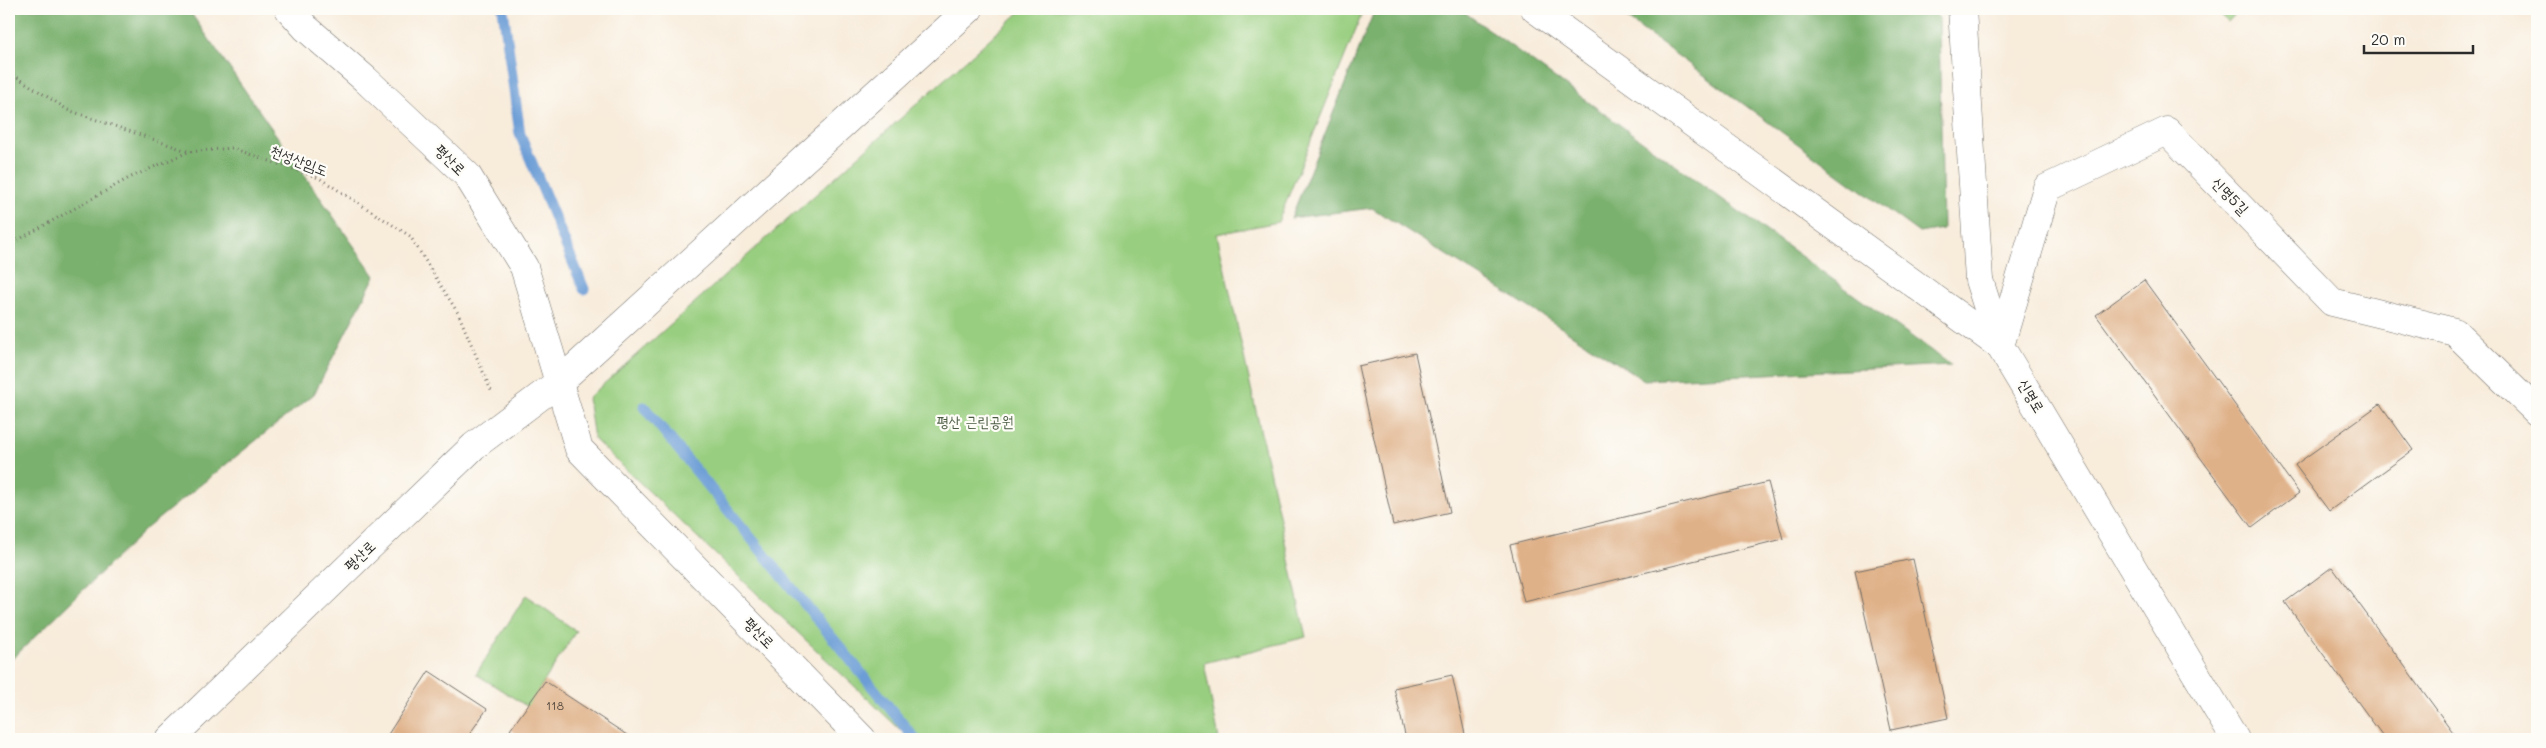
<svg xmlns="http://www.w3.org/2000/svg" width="2546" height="748" font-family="Mali,'Poor Story',sans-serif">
<rect width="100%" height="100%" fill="#fdfcf7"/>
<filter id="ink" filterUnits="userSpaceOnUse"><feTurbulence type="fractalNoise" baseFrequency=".02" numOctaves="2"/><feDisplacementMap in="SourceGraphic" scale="10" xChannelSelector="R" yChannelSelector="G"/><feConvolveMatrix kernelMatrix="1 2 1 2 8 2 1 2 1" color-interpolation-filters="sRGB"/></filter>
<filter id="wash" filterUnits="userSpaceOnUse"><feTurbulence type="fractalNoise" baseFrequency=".0096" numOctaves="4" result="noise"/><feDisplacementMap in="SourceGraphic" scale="20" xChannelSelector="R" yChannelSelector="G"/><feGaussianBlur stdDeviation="1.12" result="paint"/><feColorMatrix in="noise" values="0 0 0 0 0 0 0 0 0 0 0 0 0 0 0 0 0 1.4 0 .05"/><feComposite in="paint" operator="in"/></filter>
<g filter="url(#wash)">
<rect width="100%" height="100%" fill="#f8ecdb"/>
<g fill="#98ce7f" stroke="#627c55">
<path d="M1023 9H1364L1278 222 1217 234 1306 637 1204 663 1219 739H910L594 439 588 398Z"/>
<path d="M2214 9H2240L2228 22Z"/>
<path d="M526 595 576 631 528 707 476 674Z"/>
</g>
<g fill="#7ab16e" stroke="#526e4c">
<path d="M9 9H188L375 276 314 394 148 527 9 662Z"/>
<path d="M1375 9H1460L1951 365 1644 380 1372 208 1291 218Z"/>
<path d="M1614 9H1931L1939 18 1943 229 1919 233Z"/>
</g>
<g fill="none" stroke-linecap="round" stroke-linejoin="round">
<g stroke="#6c9dd6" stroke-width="11">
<path d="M503 9 520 134 584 289"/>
<path d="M644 407 915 739"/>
</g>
</g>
<g id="blocks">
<g fill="#dfb188">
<path d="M2144 280 2299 493 2252 528 2096 315Z"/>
<path d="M1415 353 1450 512 1393 525 1358 366Z"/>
<path d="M2380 404 2413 450 2329 511 2295 465Z"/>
<path d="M1768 482 1783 539 1524 602 1510 545Z"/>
<path d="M1913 559 1948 718 1891 730 1855 571Z"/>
<path d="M2332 567 2458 739H2385L2285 602Z"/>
<path d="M429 671 487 709 466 739H385Z"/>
<path d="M1452 675 1466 739H1406L1394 688Z"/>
<path d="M545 681 633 739H524L510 730Z"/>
</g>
</g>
</g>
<g filter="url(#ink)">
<use href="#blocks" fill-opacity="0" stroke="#736f69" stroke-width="1"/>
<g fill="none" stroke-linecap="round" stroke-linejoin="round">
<defs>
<g id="minor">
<path d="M289 9 306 28 365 79 467 175 524 267 579 449 862 739"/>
<path d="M1535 9 2000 346"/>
<path d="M1962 9 1979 280 2000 346 2235 739"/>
<path d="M2000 346 2047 188 2167 131 2332 302 2455 332 2537 412"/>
<path d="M558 383 969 9"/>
</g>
<path id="tertiary" d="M170 739 474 446 558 383"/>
</defs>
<use href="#minor" stroke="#736f69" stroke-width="29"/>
<use href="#tertiary" stroke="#736f69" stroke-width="29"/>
<g stroke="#736f69" stroke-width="3" stroke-dasharray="1 4" stroke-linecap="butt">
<path d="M9 72 68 110 187 151"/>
<path d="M9 245 129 178 188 152 232 148 319 178 410 236 458 313 492 393"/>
</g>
<use href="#minor" stroke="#fff" stroke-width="28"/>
<use href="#tertiary" stroke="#fff" stroke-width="28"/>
</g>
</g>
<g text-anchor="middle" stroke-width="4.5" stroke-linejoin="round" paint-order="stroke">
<g font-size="12" fill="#584c42">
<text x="555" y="710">118</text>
</g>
<g font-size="15" fill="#2b2b2b" stroke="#fdfcf7">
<text transform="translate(450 160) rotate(45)" y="5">평산로</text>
<text transform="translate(299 161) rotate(21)" y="5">천성산임도</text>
<text transform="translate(2230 196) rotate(46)" y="5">신명5길</text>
<text transform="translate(2031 396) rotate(59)" y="5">신명로</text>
<text transform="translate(360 556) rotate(-44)" y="5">평산로</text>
<text transform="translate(759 633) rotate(46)" y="5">평산로</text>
</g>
<g font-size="15" fill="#4c5c44" stroke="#fdfcf7">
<text x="975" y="427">평산 근린공원</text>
</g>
</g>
<rect width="2546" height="748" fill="none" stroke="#fdfcf7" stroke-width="30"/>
<path d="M2364 45v8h109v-8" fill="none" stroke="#2b2b2b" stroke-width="2.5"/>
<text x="2371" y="45" font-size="15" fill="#2b2b2b" stroke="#fdfcf7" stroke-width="4" paint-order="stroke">20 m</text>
</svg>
